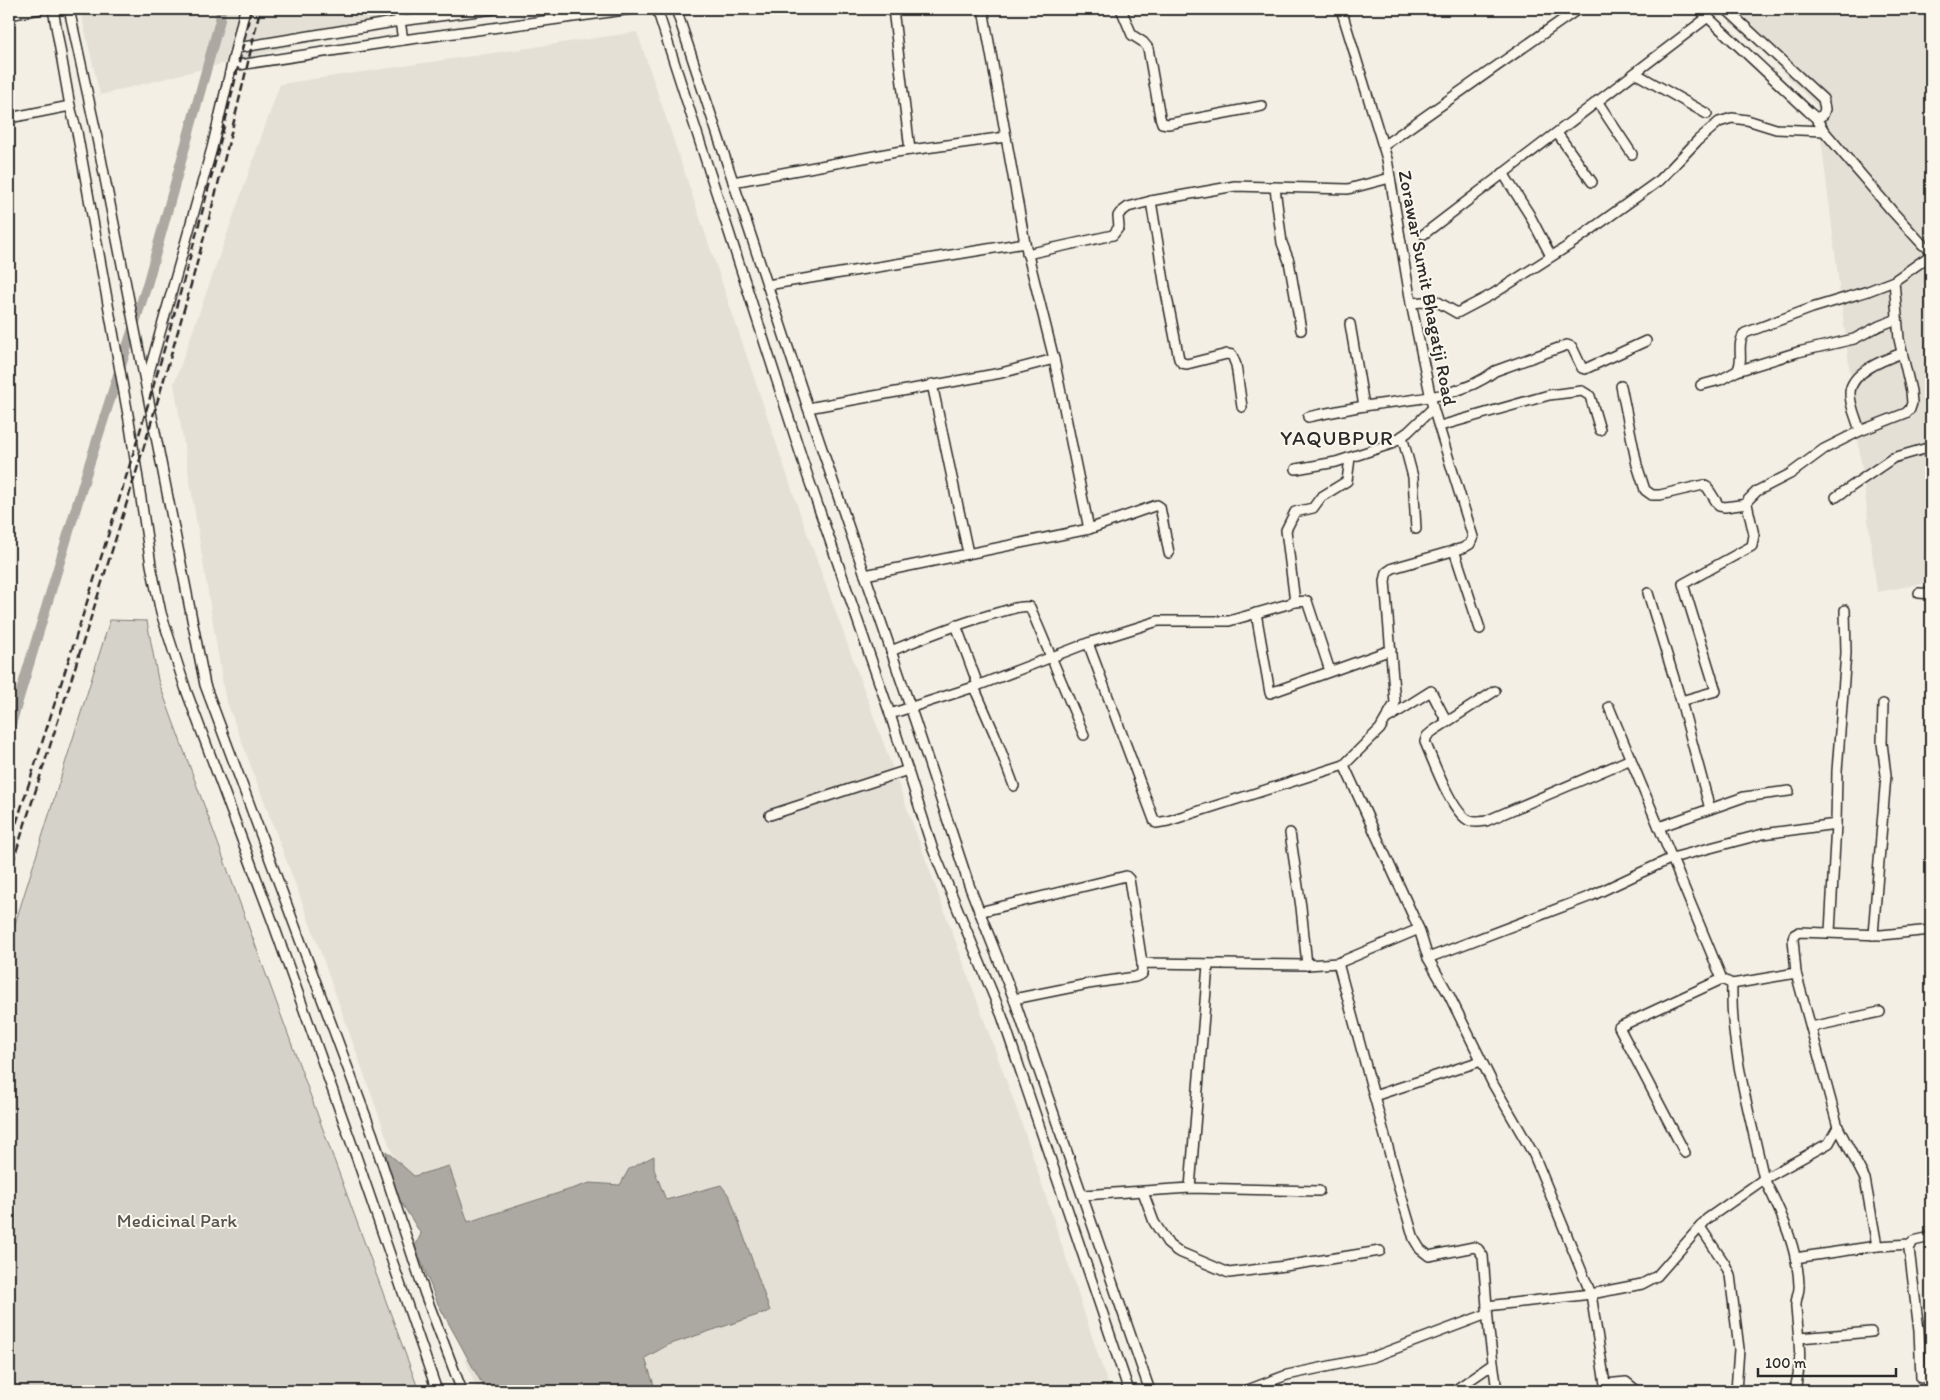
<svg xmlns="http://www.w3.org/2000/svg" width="1940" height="1400" font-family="Itim,sans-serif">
<rect width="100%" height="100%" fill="#f3efe4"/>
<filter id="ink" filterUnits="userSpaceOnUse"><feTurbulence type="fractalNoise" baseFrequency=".02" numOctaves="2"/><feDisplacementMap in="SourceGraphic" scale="10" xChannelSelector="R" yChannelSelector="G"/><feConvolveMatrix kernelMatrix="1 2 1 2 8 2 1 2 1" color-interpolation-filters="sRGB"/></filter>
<g filter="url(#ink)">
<g fill="#e4e0d6">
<path d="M80 9H455L419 14 100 95Z"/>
<path d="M1720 9H1931V582L1877 592 1817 106Z"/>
<path d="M637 32 803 522 1022 1124 1110 1391H477L318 945 225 697 174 384 280 84Z"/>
</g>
<path fill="#d5d2c9" stroke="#807e7a" d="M110 620 147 621 158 680 419 1391H9V943Z"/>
<path fill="#aca9a2" stroke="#787772" d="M386 1151 414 1176 449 1166 468 1222 590 1183 620 1185 629 1169 654 1156V1169L666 1200 721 1185 730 1197 770 1311 668 1345 645 1358 656 1391H486L438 1304 415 1246 421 1234 389 1183Z"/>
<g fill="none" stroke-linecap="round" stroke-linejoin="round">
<path stroke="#aca9a2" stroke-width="10" d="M9 731 88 468 147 285 220 20 221 9"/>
<defs>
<g id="minor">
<path d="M53 9 70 106 77 132 130 426 151 565 161 613 186 690 272 920 356 1156 437 1391"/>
<path d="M69 9 95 128 205 685 372 1133 425 1294 462 1391"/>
<path d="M398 9 403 40"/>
<path d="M657 9 808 477 889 711 932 847 1002 1016 1129 1391"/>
<path d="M676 9 808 408 915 721 969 885 1014 999 1150 1391"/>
<path d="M893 9 910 150"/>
<path d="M983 9 1025 243 1054 359 1089 529"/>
<path d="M1121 9 1132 35 1143 42 1148 48 1160 117 1162 123 1168 124 1262 106"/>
<path d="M1699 9 1808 111 1816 118 1823 115 1825 109 1823 99 1726 9"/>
<path d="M9 15 40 9"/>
<path d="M237 48 400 21 494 9"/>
<path d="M232 66 403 40 632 9"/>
<path d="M1635 73 1707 114"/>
<path d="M1597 101 1632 154"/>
<path d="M9 118 70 106"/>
<path d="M1816 118 1824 131 1892 211 1923 245 1931 249"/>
<path d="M1557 133 1592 182"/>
<path d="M1383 146 1578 9"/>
<path d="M1503 173 1529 214 1551 256"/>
<path d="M733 182 896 152 1006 137"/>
<path d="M1275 188 1282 243 1289 261 1301 330"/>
<path d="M1151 201 1165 287 1179 359 1182 363 1187 364 1227 354 1232 355 1236 365 1242 407"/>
<path d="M1424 234 1708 17"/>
<path d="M1027 254 1113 235 1119 227 1118 216 1120 213 1128 207 1151 201 1235 186 1348 189 1390 178"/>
<path d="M767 285 1025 243"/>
<path d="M1411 303 1436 301 1457 313 1493 294 1568 246 1660 180 1698 140 1719 122 1732 118 1747 120 1776 129 1824 131"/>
<path d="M1350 324 1364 406"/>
<path d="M1737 371 1798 352 1854 339 1879 326 1897 319"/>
<path d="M146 383 212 148 245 9"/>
<path d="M932 384 968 553"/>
<path d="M1701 385 1720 380 1737 371C1745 359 1735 345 1745 333L1812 308 1868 291 1894 281 1931 255"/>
<path d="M1621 386 1637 465 1645 490 1652 495H1660L1703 485 1707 487 1719 506 1725 507 1747 504"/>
<path d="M808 408 1001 373 1054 359"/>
<path d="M1308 417C1327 413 1346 409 1365 406 1408 399 1460 399 1495 371L1567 345 1572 347 1582 368 1585 369 1646 341"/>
<path d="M1440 426 1549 395 1582 391 1590 396 1600 430"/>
<path d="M1860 431C1857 420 1849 404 1850 392 1852 371 1886 359 1902 353"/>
<path d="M1402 436 1413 477 1416 529"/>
<path d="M1296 469 1336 462 1391 444 1408 432 1433 408"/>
<path d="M1836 497 1893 458 1931 447"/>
<path d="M1454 550 1480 629"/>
<path d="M865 575 1089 529 1157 505 1160 507 1169 553"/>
<path d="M1648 593 1681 701 1710 809"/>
<path d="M1919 593 1931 594"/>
<path d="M1295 602 1307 601 1330 671"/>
<path d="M1256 613 1270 693 1391 650"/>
<path d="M956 625 978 685"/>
<path d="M1088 643 1154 820 1156 823 1168 821 1344 765 1380 729 1395 703 1385 581 1387 572 1393 568 1463 548 1470 544 1473 537 1433 408 1411 303 1387 159 1341 9"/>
<path d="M891 651C927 636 962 622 1000 612 1009 610 1020 605 1030 607L1084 735"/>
<path d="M974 687 995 735 1014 786"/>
<path d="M1495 691 1433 731 1427 736 1425 742C1433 760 1452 814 1470 821 1475 823 1480 822 1486 821L1631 759"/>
<path d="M1681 701 1716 691 1683 584 1752 546 1754 535 1747 504 1748 500 1757 491 1790 474 1824 449 1860 431 1906 413 1910 409 1912 403 1911 391 1899 339 1894 281"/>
<path d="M890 714 974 687 1088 643 1158 621H1229L1295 602 1286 530 1295 512 1313 508 1321 497 1347 481 1350 458"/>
<path d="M1388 718 1431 691 1447 722"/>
<path d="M1344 765 1419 929 1428 958 1449 995 1493 1084 1534 1155 1591 1294 1605 1384 1626 1382 1637 1391"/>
<path d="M770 815 908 770"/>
<path d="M1659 827 1744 797 1789 791"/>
<path d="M979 912 1126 876 1129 879 1142 963"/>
<path d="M1830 932 1836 824 1837 771 1846 653 1845 610"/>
<path d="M1873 935 1886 775 1882 743 1883 704"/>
<path d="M1428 958 1591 896 1672 858 1763 834 1836 824"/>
<path d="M1338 963 1419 929"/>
<path d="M1307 965 1338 963 1399 1188 1414 1239 1420 1249 1429 1256 1474 1247 1478 1249 1483 1256 1489 1332 1497 1391"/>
<path d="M1732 984 1796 973"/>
<path d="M1014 999 1088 984 1135 977 1142 974V963L1307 965 1301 907 1290 833"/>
<path d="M1811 1027 1880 1012"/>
<path d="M1374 1096 1481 1061"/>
<path d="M1685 1153 1619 1027 1722 979"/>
<path d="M1190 1188 1208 965"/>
<path d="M1143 1192 1154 1222 1169 1245 1177 1251 1229 1273 1285 1266 1380 1251"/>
<path d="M1083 1195 1190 1188 1319 1191"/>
<path d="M1700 1227 1725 1264 1730 1275 1739 1349 1736 1391"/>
<path d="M1877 1246 1865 1179 1838 1127 1796 973 1793 939 1794 935 1799 932 1881 935 1931 930"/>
<path d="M1795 1258 1877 1246 1911 1244"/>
<path d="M1487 1306 1591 1294 1642 1284 1657 1276 1707 1219 1764 1179C1750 1115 1730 1049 1732 984L1722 979 1609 707"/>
<path d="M1799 1338 1871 1332"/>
<path d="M1921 1378 1919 1330 1909 1249 1913 1241 1931 1237"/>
<path d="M1245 1391 1287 1375 1373 1357 1487 1314"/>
<path d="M1454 1391 1493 1364"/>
<path d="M1794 1391C1804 1361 1798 1338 1796 1307 1795 1299 1800 1292 1799 1285 1798 1250 1780 1209 1764 1179L1829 1143 1838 1127"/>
</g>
</defs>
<use href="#minor" stroke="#2b2b2b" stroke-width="12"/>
<use href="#minor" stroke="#fbf7ec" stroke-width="9"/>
<g stroke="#2b2b2b" stroke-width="2.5" stroke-dasharray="8 4" stroke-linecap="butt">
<path d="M9 846C97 570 190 293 251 9"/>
<path d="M9 874C100 588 196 302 260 9"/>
</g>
</g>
</g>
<g text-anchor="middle" stroke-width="4" stroke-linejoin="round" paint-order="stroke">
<g font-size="19" fill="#2b2b2b" stroke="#fbf7ec">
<text transform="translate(1428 288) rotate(79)" y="7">Zorawar Sumit Bhagatji Road</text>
</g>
<g font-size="19" fill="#565552" stroke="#fbf7ec">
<text x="177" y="1227">Medicinal Park</text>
</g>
<g font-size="21" letter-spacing="1" fill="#2b2b2b" stroke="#fbf7ec">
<text x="1337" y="445">YAQUBPUR</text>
</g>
</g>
<rect width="1940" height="1400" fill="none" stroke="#fbf7ec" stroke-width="30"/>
<rect x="15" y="15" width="1910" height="1370" fill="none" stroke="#2b2b2b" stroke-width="2" filter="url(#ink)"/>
<path d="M1758 1368v8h138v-8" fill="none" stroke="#2b2b2b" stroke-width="2.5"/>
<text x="1765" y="1368" font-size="15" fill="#2b2b2b" stroke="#fbf7ec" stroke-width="4" paint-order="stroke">100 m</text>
</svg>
